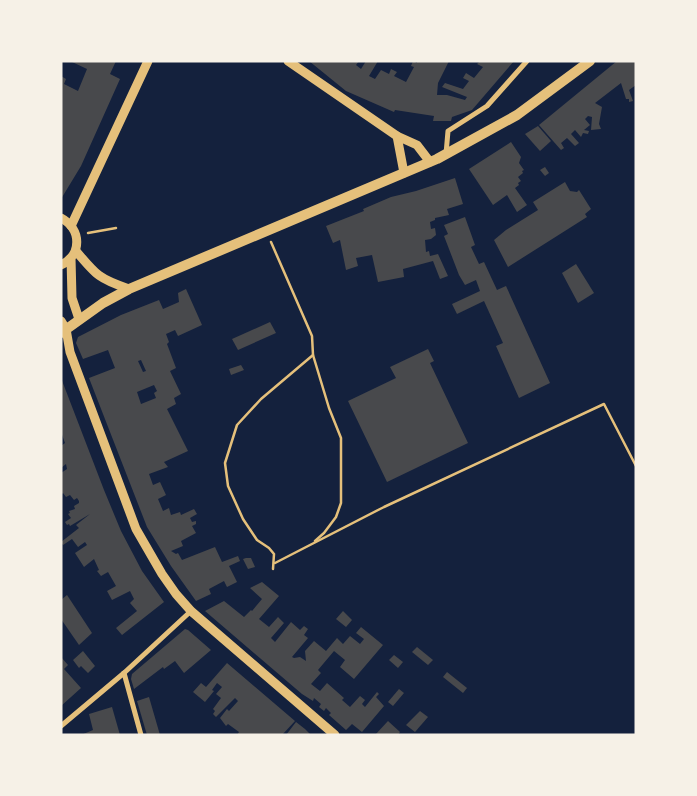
<svg xmlns="http://www.w3.org/2000/svg" width="697" height="796" font-family="'Archivo Narrow',sans-serif">
<rect width="100%" height="100%" fill="#14213d"/>
<g fill="#48494c" fill-rule="evenodd">
<path d="M70 61H116L110 74 120 79 81 166 61 199V76L66 79 64 84 78 91 87 69Z"/>
<path d="M309 61H359L356 65 361 69 366 61H378L369 76 375 79 381 70 389 74 391 69 397 72 394 76 406 82 414 67 411 66 413 61 417 63V61H449L438 83 437 95H447L465 100 467 97 442 87 445 83 463 89 469 81 463 78 466 73 474 78 483 67 477 64 480 61H514L472 110 452 117 451 121H433L434 116 395 110 394 112 346 91Z"/>
<path d="M617 61H636V85L629 90 633 101 629 102V99H626L621 83 595 103 602 107 599 124 601 129 591 130 592 117 588 116 585 119 590 125 584 130 589 131 588 134 583 133 581 137 575 130 571 134 579 143 575 146 567 138 561 143 564 148 561 150 539 125Z"/>
<path d="M538 126 551 141 540 151 525 134Z"/>
<path d="M511 142 521 157 519 163 524 170 522 171 523 173 518 177 521 181 518 183 519 185 515 188 527 205 517 212 507 195 493 205 469 169Z"/>
<path d="M545 167 549 173 545 176 540 170Z"/>
<path d="M455 178 463 204 447 209 449 215 435 218V220L430 222 431 229 435 228 436 235 431 239 425 240 426 252 429 251 430 256 438 254 448 276 440 279 433 261 403 269 404 277 378 282 372 255 356 258 358 266 346 270 340 240 333 243 326 226 364 211 363 209 391 197 416 191Z"/>
<path d="M565 182 570 191 577 192 579 190 591 209 585 214 587 217 508 267 494 240 506 230 538 210 533 202Z"/>
<path d="M465 217 475 245 471 247 479 264 484 262 497 290 506 286 550 383 519 398 496 346 503 343 484 301 457 314 452 304 480 291 476 280 465 285 459 275 444 236 448 234 444 225Z"/>
<path d="M576 264 594 293 578 303 562 273Z"/>
<path d="M186 289 202 325 178 336 175 330 166 334 169 342 167 344 176 368 170 371 181 394 174 398 176 404 167 409 188 451 164 462 168 467 149 474 153 485 160 482 166 495 158 499 163 511 169 508 171 515 180 512 181 515 194 509 197 514 190 518 192 522 196 521V524L192 526 196 533 181 541 183 546 171 551 176 554 178 553 182 560 215 547 222 562 238 556 240 561 229 566 237 582 227 587 224 581 209 589 211 594 196 601 171 566 147 527 89 378 115 368 108 350 83 359 76 343 78 337 121 315 159 300 163 309 179 302 178 293ZM141 360 146 371 143 372 138 361ZM154 385 157 391 154 393 156 398 141 404 137 392Z"/>
<path d="M270 322 276 333 238 350 232 339Z"/>
<path d="M428 349 434 361 430 363 468 443 387 482 348 401 396 378 390 367Z"/>
<path d="M241 365 244 370 231 375 229 369Z"/>
<path d="M61 378 104 490 121 531 142 571 164 602 122 635 116 628 137 611 130 603 134 599 130 591 112 600 107 591 116 586 108 572 101 576 97 571 99 570 94 559 84 567 75 553 87 545 85 542 78 547 72 539 63 545 61 542 79 528 76 525 90 514 70 526 69 524 67 525 65 522 71 518 68 514 70 513 69 511 75 509 74 506 79 503V501L77 498 74 500 70 495 66 497 63 493 61 495V473L67 469 66 464 61 468V446L65 443 61 432Z"/>
<path d="M246 558H251L255 567 248 569 243 559Z"/>
<path d="M262 582 279 596 259 619 269 627 278 617 284 623 271 638 275 642 291 622 300 630 304 626 308 629 304 635 308 638 292 657 294 658 300 657 306 661 305 651 314 641 326 651 337 638 343 644 350 636 360 644 364 639 356 633 361 627 383 645 354 679 340 667 345 660 334 651 318 670 321 673 311 684 320 691 327 683 344 698 342 700 350 707 360 696 365 700 362 704 365 707 377 692 379 694 376 697 384 706 362 732 352 724 346 730 329 715 331 713 326 708 324 711 319 707 321 704 314 698 313 701 302 694 205 611 224 601 244 617 251 610 252 611 262 599 250 588Z"/>
<path d="M67 595 92 633 79 645 61 619V600Z"/>
<path d="M343 611 352 620 346 627 336 619Z"/>
<path d="M185 629 188 630 211 650 184 673 175 661 164 669 163 667 134 689 131 679 132 674Z"/>
<path d="M417 647 433 660 428 665 412 652Z"/>
<path d="M83 651 95 666 88 673 81 666 79 668 73 660Z"/>
<path d="M394 655 403 662 398 668 389 660Z"/>
<path d="M61 657 68 665 64 669 81 688 61 706Z"/>
<path d="M227 663 295 721 282 735H237L239 732 228 724 226 726 220 718 227 709 229 711 238 701 235 698 216 717 213 714 215 711 213 709 221 698 216 694 222 687 217 683 212 690 214 691 205 702 193 692 201 683 206 687Z"/>
<path d="M447 672 467 688 463 693 443 677Z"/>
<path d="M399 689 404 693 393 706 388 702Z"/>
<path d="M149 697 160 735H147L137 701Z"/>
<path d="M112 707 120 735H81L93 730 89 714Z"/>
<path d="M420 711 428 717 415 732 406 725Z"/>
<path d="M388 721 400 732 398 735H375Z"/>
<path d="M296 722 305 729 311 735H286Z"/>
</g>
<g fill="none" stroke-linecap="round" stroke-linejoin="round">
<g stroke="#e5c07b" stroke-width="2.5">
<path d="M88 233 116 228"/>
<path d="M271 242 312 336 313 355 329 408 341 438V503L336 517 324 533 315 541"/>
<path d="M275 563 384 507 604 404 636 466"/>
<path d="M273 569 274 554 269 548 257 540 243 519 228 486 225 463 237 425 261 399 313 355"/>
</g>
<g stroke="#e5c07b" stroke-width="5">
<path d="M446 154 448 131 487 106 527 61"/>
<path d="M124 673 141 735"/>
<path d="M61 726 124 673 191 611"/>
</g>
<g stroke="#e5c07b" stroke-width="9">
<path d="M288 61 397 136 417 145 430 162"/>
<path d="M397 136 404 173"/>
<path d="M61 218C82 229 82 255 61 265"/>
<path d="M71 226 148 61"/>
<path d="M76 251C96 275 99 279 129 289"/>
<path d="M71 258 72 298 79 319"/>
<path d="M61 321 66 329 70 352 136 529 162 574 176 594 191 611 335 735"/>
</g>
<path stroke="#e5c07b" stroke-width="10" d="M61 333 103 303 129 289 437 159 517 115 590 61"/>
</g>
<rect width="697" height="796" fill="none" stroke="#f6f1e7" stroke-width="125"/>
</svg>
